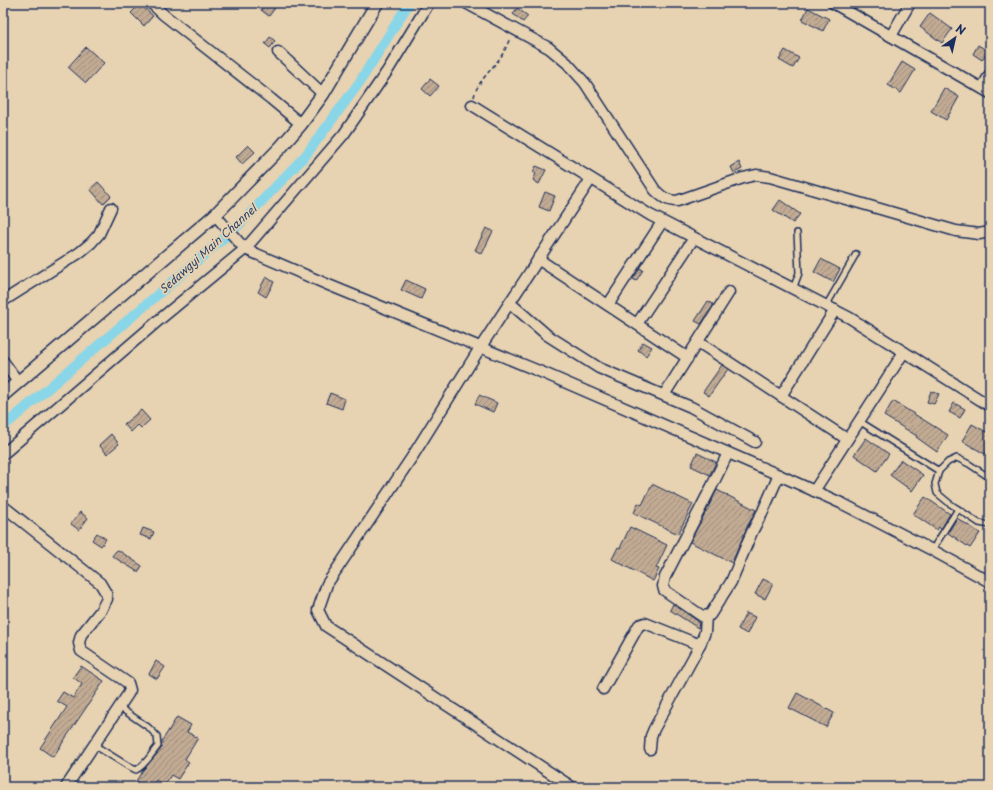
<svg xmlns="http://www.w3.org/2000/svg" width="993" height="790" font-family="'Playpen Sans',sans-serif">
<defs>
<pattern id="building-hatch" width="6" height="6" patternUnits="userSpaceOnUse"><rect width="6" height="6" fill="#c2ab93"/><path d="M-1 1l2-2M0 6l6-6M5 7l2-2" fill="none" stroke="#9d8c7b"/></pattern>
</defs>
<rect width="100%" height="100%" fill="#e7d2b1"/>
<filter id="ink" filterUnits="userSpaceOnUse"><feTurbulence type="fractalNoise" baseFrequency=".025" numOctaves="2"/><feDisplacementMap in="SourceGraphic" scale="8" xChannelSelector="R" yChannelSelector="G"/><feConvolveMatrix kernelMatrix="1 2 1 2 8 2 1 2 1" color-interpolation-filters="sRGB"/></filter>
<g filter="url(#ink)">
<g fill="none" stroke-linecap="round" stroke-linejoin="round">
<path stroke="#89d6e8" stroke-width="10" d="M3 427 239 225 306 155 359 83 409 3"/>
</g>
<g fill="url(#building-hatch)" stroke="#1b2f5e">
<path d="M266 3 275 8 269 16 261 10Z"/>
<path d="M140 4 153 16 144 26 131 13Z"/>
<path d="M517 8 528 16 523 22 513 14Z"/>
<path d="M808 8 829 19 823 31 802 20Z"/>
<path d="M930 13 952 29 942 43 920 27Z"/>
<path d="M270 37 275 41 270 48 265 44Z"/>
<path d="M978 45 988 51 982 60 973 54Z"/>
<path d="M86 47 104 63 86 83 68 67Z"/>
<path d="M785 50 799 58 793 68 779 60Z"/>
<path d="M902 62 915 70 901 93 888 85Z"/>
<path d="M430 79 439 86 430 96 422 89Z"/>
<path d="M944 88 959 97 946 120 931 111Z"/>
<path d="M248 145 255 152 242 164 236 157Z"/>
<path d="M739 162 742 169 734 173 731 167Z"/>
<path d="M536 166 546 170 539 184 533 180 536 174 533 172Z"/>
<path d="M98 182 111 196 103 204 90 189Z"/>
<path d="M545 192 555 196 549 211 539 207Z"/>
<path d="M780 200 800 214 793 223 773 210Z"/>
<path d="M486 228 493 231 482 254 475 250Z"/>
<path d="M821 259 840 269 833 282 814 272Z"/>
<path d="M640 268 643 270 636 281 633 279Z"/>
<path d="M266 277 274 282 266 297 258 292Z"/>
<path d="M406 280 425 289 421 299 401 290Z"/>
<path d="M708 301 713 304V306L701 324 695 321Z"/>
<path d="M643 342 652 347 646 356 638 350Z"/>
<path d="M722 365 728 369 709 396 703 392Z"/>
<path d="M931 391 939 394 934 404 927 402Z"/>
<path d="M330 393 345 399 342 409 326 403Z"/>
<path d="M479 395 497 403 493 412 475 404Z"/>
<path d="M893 401 948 435 937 452 916 437 917 436 884 416Z"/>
<path d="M954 403 965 409 960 418 949 412Z"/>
<path d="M141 410 150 420 141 428 138 425 131 432 124 424Z"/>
<path d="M972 424 990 434V445L985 454 962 441Z"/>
<path d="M111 434 119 444 107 454 99 445Z"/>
<path d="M866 438 889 454 877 471 854 455Z"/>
<path d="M697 453 716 462 710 475 691 466Z"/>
<path d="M901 460 923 475 912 491 890 475Z"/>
<path d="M652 484 693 504 678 534 634 513 638 503 642 505Z"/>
<path d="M717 490 756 510 746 529 732 563 690 542Z"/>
<path d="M925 497 950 514 941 529 939 527 937 530 913 514Z"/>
<path d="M80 512 88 518 79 530 71 524Z"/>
<path d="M957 518 980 533 970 548 948 533Z"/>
<path d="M630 527 667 545 656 568 659 569 653 581 612 559 618 547 620 548Z"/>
<path d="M143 528 154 532 151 539 140 535Z"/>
<path d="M97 533 106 539 101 546 92 540Z"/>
<path d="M118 550 142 566 138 572 112 556 116 551Z"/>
<path d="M763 579 773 584 765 599 755 594Z"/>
<path d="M673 604 699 622 698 628 670 610Z"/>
<path d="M746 613 755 617 747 634 738 629Z"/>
<path d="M156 661 165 667 157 679 149 674Z"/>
<path d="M81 666 104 681 53 757 40 748 67 707 57 701 63 692 73 698 82 684 73 677Z"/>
<path d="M797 693 834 713 826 727 789 708Z"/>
<path d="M177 717 191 725 187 732 198 738 185 759 189 762 178 779 171 775 164 786 156 780 152 787H146L136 781 143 770 161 749 162 741Z"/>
</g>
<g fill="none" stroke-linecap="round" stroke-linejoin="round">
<defs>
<g id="service">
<path d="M793 289 799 273 797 233"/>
<path d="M826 306 856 254"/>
<path d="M859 421 939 471 948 462 957 458 969 464 990 478"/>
<path d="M939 471 935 484 937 493 949 503 979 523 990 525"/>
<path d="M932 550 958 509"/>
<path d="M94 745 128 766 136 770C146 765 151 754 158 746L157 736 148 727 119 707"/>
</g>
<g id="minor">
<path d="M151 3 164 15 271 99 301 124"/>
<path d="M466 3 549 48 567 63 585 83 655 190C662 197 667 201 677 201L743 178 756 175 770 177 956 231 979 234 990 232"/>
<path d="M833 3 990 93"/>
<path d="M891 36 910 3"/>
<path d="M278 52 323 94"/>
<path d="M982 88 990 74"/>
<path d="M472 105 650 215 850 318 990 406"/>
<path d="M215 215 245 249 331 286 546 374 779 475 843 504 932 550 990 582"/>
<path d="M538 259 688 358"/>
<path d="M3 301 79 253 91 243 99 234 111 208"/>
<path d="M510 303 547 335 599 368 691 407 755 442"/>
<path d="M608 305 662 222"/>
<path d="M637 324 694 238"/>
<path d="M698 342 847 439"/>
<path d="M3 361 18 382"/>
<path d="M664 395 729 292"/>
<path d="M781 396 835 310"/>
<path d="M728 453 712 486 665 577 663 586 664 590 702 616 710 615 731 582 752 532 763 511 779 475"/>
<path d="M3 454 159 320 245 249 344 134 388 70 429 3"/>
<path d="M814 491 904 352"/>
<path d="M3 506 100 583 106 593 107 599 101 610 81 635 79 643 81 651 128 683 130 690 128 694 66 787"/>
<path d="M603 689 639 625 645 623 700 645"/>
<path d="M650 749 651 736 654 729 700 645 705 632 706 616"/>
<path d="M572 787 326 626 318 610 327 584 412 457 480 348 591 179"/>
</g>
<path id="tertiary" d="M3 395 215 215 281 147 301 124 323 94 377 3"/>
</defs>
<use href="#service" stroke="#1b2f5e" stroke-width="8"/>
<use href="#minor" stroke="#1b2f5e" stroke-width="13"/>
<use href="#tertiary" stroke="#1b2f5e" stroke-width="15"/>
<path stroke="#1b2f5e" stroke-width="1.5" stroke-dasharray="4 3" stroke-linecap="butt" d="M474 97C477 81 494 68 502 55 505 50 508 43 510 38"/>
<use href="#service" stroke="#e7d2b1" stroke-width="5"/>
<use href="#minor" stroke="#e7d2b1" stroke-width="10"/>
<use href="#tertiary" stroke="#e7d2b1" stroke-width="12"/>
</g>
</g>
<g text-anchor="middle" stroke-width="3.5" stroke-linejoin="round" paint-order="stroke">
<g font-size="11" font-style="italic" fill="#26406c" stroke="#e7d2b1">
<text transform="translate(208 249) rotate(-42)" y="4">Sedawgyi Main Channel</text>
</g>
</g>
<rect width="993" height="790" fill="none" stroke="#e7d2b1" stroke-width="16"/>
<rect x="8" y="8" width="977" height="774" fill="none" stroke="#1b2f5e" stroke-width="1.5" filter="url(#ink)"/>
<g transform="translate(955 38) rotate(34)" stroke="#e7d2b1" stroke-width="3" paint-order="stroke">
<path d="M0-3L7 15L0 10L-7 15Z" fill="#1b2f5e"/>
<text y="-6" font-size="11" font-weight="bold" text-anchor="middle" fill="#1b2f5e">N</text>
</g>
</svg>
